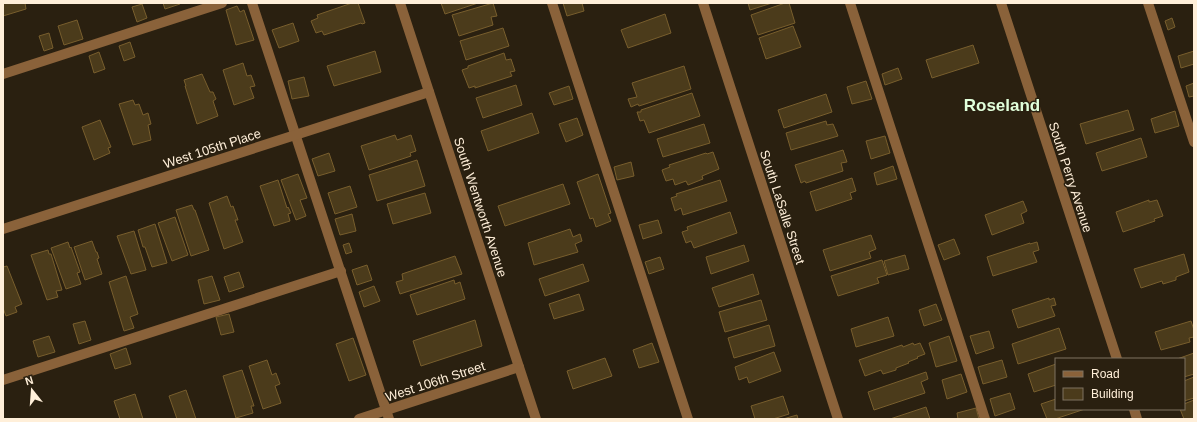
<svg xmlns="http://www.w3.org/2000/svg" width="1197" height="422" font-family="Helvetica,sans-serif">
<rect width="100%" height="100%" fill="#2a2010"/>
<g fill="#4b3b1b" stroke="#785e2d">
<path d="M3 3H25L26 9 3 16Z"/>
<path d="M163 3H180V4L165 9Z"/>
<path d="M352 3H358L365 23 362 24 361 23 324 35 322 31 316 33 311 21 318 18 317 15Z"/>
<path d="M441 3H478L445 14Z"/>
<path d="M493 3 497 16 491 17 493 25 459 36 452 15Z"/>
<path d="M563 3H582L584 11 567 16Z"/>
<path d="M748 3H772L750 10Z"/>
<path d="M785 3H789L795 23 758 35 751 15Z"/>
<path d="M142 4 147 18 137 22 132 7Z"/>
<path d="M237 6 240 12 244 10 254 40 236 45 226 10Z"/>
<path d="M665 14 671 33 628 48 621 30Z"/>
<path d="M1172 18 1175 27 1168 30 1165 21Z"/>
<path d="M77 20 83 39 64 45 58 26Z"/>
<path d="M293 23 299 41 279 48 272 30Z"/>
<path d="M793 26 801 47 766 59 759 38Z"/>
<path d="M503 28 509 46 466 60 460 41Z"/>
<path d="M49 33 53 48 44 51 39 36Z"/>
<path d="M130 42 135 57 124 61 119 46Z"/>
<path d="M973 45 979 63 932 78 926 60Z"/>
<path d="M375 51 381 72 334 86 327 66Z"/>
<path d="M1194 51V64L1181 68 1178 56Z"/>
<path d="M99 52 105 69 94 73 89 56Z"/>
<path d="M504 53 506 60 511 59 515 71 510 72 512 76 475 88V86L469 88 462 70 468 68V66Z"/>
<path d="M243 63 247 76 251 75 255 86 250 87 254 98 234 105 223 70Z"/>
<path d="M684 66 691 89 639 106 638 104 631 107 628 99 637 97 632 83Z"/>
<path d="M898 68 902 79 885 85 882 74Z"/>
<path d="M202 74 210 92H213L216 99 213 101 218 116 197 124 185 86H186L184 80Z"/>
<path d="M304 77 309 96 292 99 288 81Z"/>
<path d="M866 81 872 99 852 104 847 87Z"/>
<path d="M1194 83V96L1189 97 1186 86Z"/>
<path d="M516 85 522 105 483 118 476 98Z"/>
<path d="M569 86 573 99 554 105 549 93Z"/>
<path d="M692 93 700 116 649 133 644 120 640 121 637 112H641V110Z"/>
<path d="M826 94 832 112 784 128 778 110Z"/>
<path d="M133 100 135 105 139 104 143 115 148 113 151 124 148 125 151 140 133 145 119 104Z"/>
<path d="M1128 110 1134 130 1086 144 1080 124Z"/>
<path d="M1175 111 1179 126 1155 133 1151 119Z"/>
<path d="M532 113 539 133 488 151 481 131Z"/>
<path d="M577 118 583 135 566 142 559 124Z"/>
<path d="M100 120 111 147 108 148 110 153 94 160 82 127Z"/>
<path d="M826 121 827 125 833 124 838 136 791 150 786 133Z"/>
<path d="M704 124 710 143 663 157 657 139Z"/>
<path d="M395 135 397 140 411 135 416 151 410 153 411 156 369 170 361 146Z"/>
<path d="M885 136 890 153 871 159 866 141Z"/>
<path d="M1141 138 1147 157 1102 171 1096 153Z"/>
<path d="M843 150 847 162 841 163 843 171 806 183 805 181 801 183 795 165Z"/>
<path d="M713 152 719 169 702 176 703 179 688 185 686 181 675 185 673 179 666 181 662 170 670 167 669 165 706 153 707 154Z"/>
<path d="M329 153 335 171 318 176 312 159Z"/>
<path d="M417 160 425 186 377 201 369 175Z"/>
<path d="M631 162 634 176 617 180 614 167Z"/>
<path d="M893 166 897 179 877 185 874 173Z"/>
<path d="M298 174 307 198 300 200 306 216 296 220 281 180Z"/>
<path d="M598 174 611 213 608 214 611 221 596 227 593 218 590 219 577 182Z"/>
<path d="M852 178 856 191 850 193 852 199 816 211 810 192Z"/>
<path d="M278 180 287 208 288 207 291 213 288 214 290 221 274 226 260 186Z"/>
<path d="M720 180 727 201 683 215 681 208 675 211 671 198 677 196 676 194Z"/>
<path d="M563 184 570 204 505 226 498 206Z"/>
<path d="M350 186 357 207 335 214 328 193Z"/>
<path d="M425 193 431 213 393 224 387 204Z"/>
<path d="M227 196 231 207 233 206 238 220H235L243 242 224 249 209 203Z"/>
<path d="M1149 200V202L1157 200 1163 216 1154 219 1155 221 1123 232 1116 212Z"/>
<path d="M1023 201 1027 211 1021 214 1024 223 992 235 985 215Z"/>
<path d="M192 205 194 210H195L209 250 191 256 176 210Z"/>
<path d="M730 212 737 233 694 248 691 241 686 243 682 232 688 230 687 227Z"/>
<path d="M352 214 356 231 340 235 335 219Z"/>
<path d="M175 217 188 255 172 261 158 223Z"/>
<path d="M658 220 662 233 643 239 639 225Z"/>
<path d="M155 224 167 263 152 267 145 247H143L138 230Z"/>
<path d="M570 229 573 237 580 234 582 241 575 244 578 252 534 265 528 243Z"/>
<path d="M134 231 146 270 131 274 117 236Z"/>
<path d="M871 235 876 249 869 252 871 258 830 271 823 250Z"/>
<path d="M954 239 960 254 944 260 938 245Z"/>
<path d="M92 241 96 252H97L99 258 97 259 102 274 85 280 74 247Z"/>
<path d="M68 242 70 248 71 247 80 272 77 273 81 284 66 289 51 248Z"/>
<path d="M1037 242 1039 250 1033 252 1037 262 993 276 987 257 1030 243V244Z"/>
<path d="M349 243 352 252 346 254 343 245Z"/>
<path d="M744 245 749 261 711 274 706 257Z"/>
<path d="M48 250 49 254H51L62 290 56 291 58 297 47 300 31 255Z"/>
<path d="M1184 254 1189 272 1176 277V280L1163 284 1162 281 1141 288 1134 269Z"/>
<path d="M905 255 909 269 888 275 884 261Z"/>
<path d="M455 256 462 274 400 294 396 282 403 280 402 274Z"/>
<path d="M660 257 664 269 649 274 645 262Z"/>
<path d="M882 260 887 275 877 278 879 283 838 296 831 276Z"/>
<path d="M583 264 589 281 545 296 539 279Z"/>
<path d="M367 265 372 280 357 285 352 270Z"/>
<path d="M7 266 22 304 15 307 17 312 6 316 3 308V267Z"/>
<path d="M239 272 244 287 229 292 224 277Z"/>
<path d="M753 274 759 294 719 307 712 288Z"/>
<path d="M126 276 138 314 130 317 134 328 124 331 109 282Z"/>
<path d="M212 276 220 300 204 304 198 280Z"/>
<path d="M454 280 455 284 460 282 465 299 417 315 410 295Z"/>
<path d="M374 286 380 301 364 307 359 292Z"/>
<path d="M579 294 584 310 554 319 549 304Z"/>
<path d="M1049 298V300L1054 298 1056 305 1051 306 1055 316 1018 328 1012 310Z"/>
<path d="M761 300 767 320 725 332 719 312Z"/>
<path d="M936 304 942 320 924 326 919 310Z"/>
<path d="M229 314 234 332 221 335 216 317Z"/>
<path d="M888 317 894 336 856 347 851 329Z"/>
<path d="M475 320 482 346 421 366 413 341Z"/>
<path d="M85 321 91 340 79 344 73 324Z"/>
<path d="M1191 321 1194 330V337L1189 338 1190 342 1161 350 1155 332Z"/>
<path d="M769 325 775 346 734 358 728 338Z"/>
<path d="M1059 328 1066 349 1018 364 1012 344Z"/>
<path d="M989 331 994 348 976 354 970 336Z"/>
<path d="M49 336 55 352 38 357 33 341Z"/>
<path d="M949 336 957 361 936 367 929 343Z"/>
<path d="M353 338 366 375 349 381 336 344Z"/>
<path d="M652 343 659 362 639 368 633 350Z"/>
<path d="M913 343 914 345 920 343 925 354 917 357 918 358 908 362 909 363 896 368V370L883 374 881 370 865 376 859 360 902 345 903 347Z"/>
<path d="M126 348 131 364 115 369 110 354Z"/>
<path d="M774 352 781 371 749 383 747 377 739 380 735 367Z"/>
<path d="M1194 353V374L1184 377V359H1177Z"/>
<path d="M605 358 612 376 573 389 567 371Z"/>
<path d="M267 360 272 375 276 373 280 384 275 386 281 403 263 409 249 366Z"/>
<path d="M1002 360 1007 377 983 384 978 367Z"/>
<path d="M1056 364V385L1034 392 1028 374Z"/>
<path d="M242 370 254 406H251L253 413 236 418 223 376Z"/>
<path d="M926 372 928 379 921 382 925 393 874 410 868 392Z"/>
<path d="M961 374 967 392 947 399 942 380Z"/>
<path d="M1194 377V398L1184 401V381Z"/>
<path d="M186 390 196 419H177L169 396Z"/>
<path d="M1010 393 1015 409 995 416 990 399Z"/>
<path d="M135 394 143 419H120L114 401Z"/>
<path d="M783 396 789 414 773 419H755L751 406Z"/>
<path d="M1056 399V409H1085L1055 419H1047L1041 404Z"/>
<path d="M1194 400V419H1184L1180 409H1184V404Z"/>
<path d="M926 407 930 419H890Z"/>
<path d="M976 408 979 419H958L957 413Z"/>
<path d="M797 415 798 419H783Z"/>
</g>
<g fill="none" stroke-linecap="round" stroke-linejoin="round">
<g stroke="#8a623a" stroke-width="10">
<path d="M252 3 389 419"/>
<path d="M400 3 536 419"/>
<path d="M552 3 688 419"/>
<path d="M703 3 838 419"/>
<path d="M850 3 985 419"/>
<path d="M1001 3 1117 359"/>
<path d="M1148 3 1194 142"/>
<path d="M3 74 222 3"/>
<path d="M3 229 429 92"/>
<path d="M3 380 341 271"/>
<path d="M1134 409 1137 419"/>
<path d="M359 419 519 367"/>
</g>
</g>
<g text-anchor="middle" stroke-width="3" stroke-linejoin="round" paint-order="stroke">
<g font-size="13" fill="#ffefd9" stroke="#2a2010">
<text transform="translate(212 148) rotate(-18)" y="5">West 105th Place</text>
<text transform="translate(1071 177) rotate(72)" y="5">South Perry Avenue</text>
<text transform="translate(481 207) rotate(72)" y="5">South Wentworth Avenue</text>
<text transform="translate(783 207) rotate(72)" y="5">South LaSalle Street</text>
<text transform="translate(435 381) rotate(-18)" y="5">West 106th Street</text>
</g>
<g font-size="17" font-weight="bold" fill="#e1ffdb" stroke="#2a2010">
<text x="1002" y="111">Roseland</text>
</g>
</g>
<rect width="1197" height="422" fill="none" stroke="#ffefd9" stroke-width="8"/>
<rect x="1055" y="358" width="130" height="52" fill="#2a2010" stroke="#7f7360"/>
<rect x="1063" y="371" width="20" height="6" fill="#8a623a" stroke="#7f7360"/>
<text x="1091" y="378" font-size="12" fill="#ffefd9">Road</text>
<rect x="1063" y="388" width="20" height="12" fill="#4b3b1b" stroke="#7f7360"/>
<text x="1091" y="398" font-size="12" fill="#ffefd9">Building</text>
<g transform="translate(32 390) rotate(343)" stroke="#2a2010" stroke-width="3" paint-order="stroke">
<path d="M0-3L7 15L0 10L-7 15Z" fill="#ffefd9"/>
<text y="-6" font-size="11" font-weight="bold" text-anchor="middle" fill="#ffefd9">N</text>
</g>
</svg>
